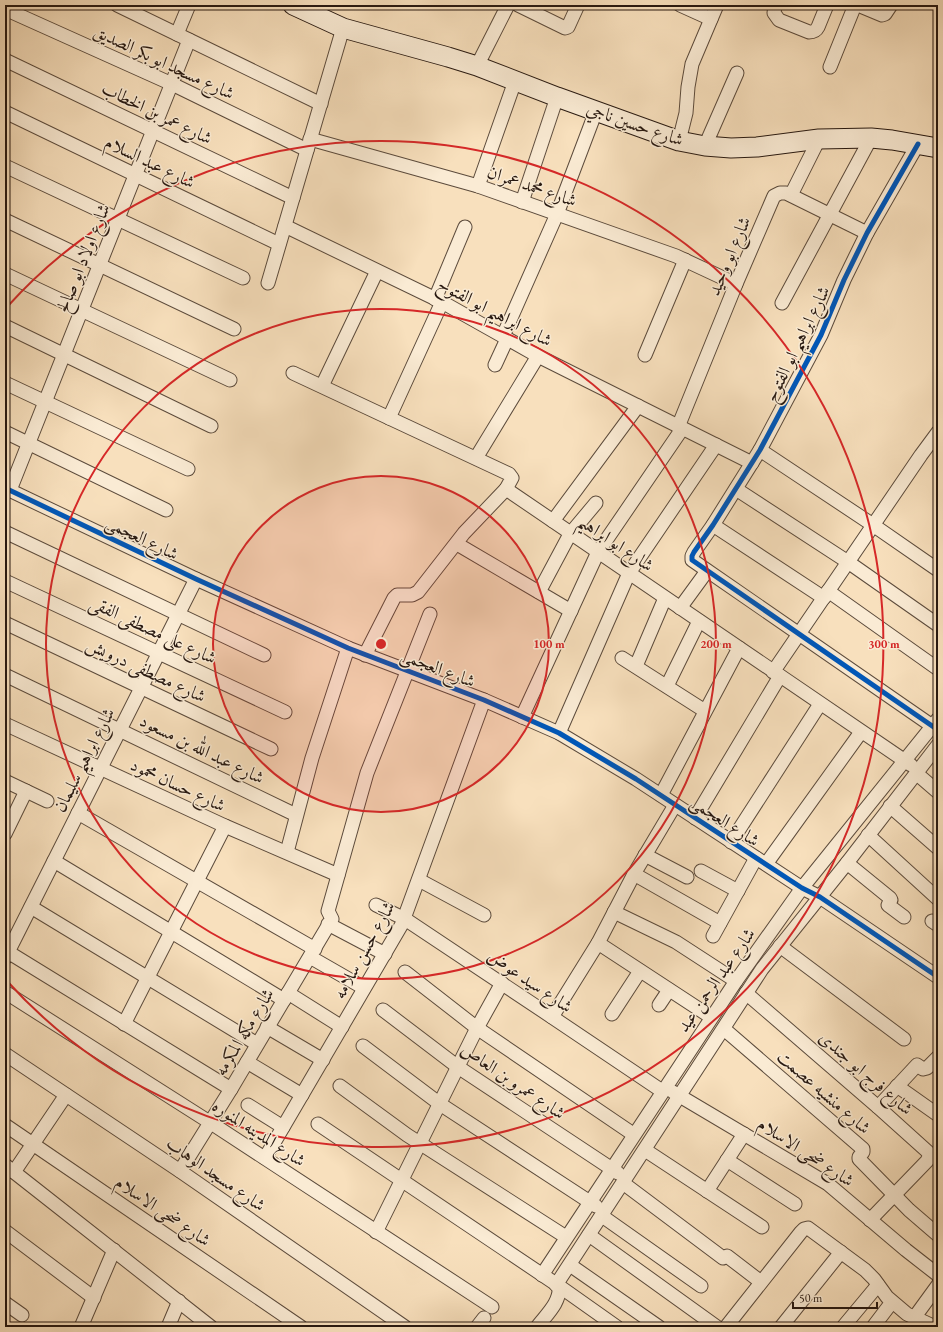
<svg xmlns="http://www.w3.org/2000/svg" width="943" height="1332" font-family="'EB Garamond',Amiri,serif">
<rect width="100%" height="100%" fill="#f8e0bd"/>
<filter id="stains"><feTurbulence type="fractalNoise" baseFrequency=".005" numOctaves="4"/><feColorMatrix values="0 0 0 0 .2 0 0 0 0 .09 0 0 0 0 .02 0 0 0 .5 -.17"/></filter>
<radialGradient id="worn" r=".72"><stop offset=".6" stop-color="#630" stop-opacity="0"/><stop offset="1" stop-color="#630" stop-opacity=".3"/></radialGradient>
<g fill="none" stroke-linecap="round" stroke-linejoin="round">
<defs>
<g id="street">
<path d="M117 5 321 104"/>
<path d="M518 5 565 28 568 27 578 5"/>
<path d="M680 5 711 19"/>
<path d="M775 5 774 13 779 20 809 32C814 32 816 31 818 27L827 5"/>
<path d="M858 5 882 15 885 14 891 5"/>
<path d="M5 9 172 84 307 150"/>
<path d="M177 34 189 5"/>
<path d="M5 60 293 198"/>
<path d="M477 66 508 5"/>
<path d="M830 67 855 5"/>
<path d="M5 112 279 244"/>
<path d="M310 139 478 186 676 256 736 284"/>
<path d="M679 141 686 113 688 87 692 64 717 5"/>
<path d="M918 144 867 233 844 280 821 335 760 450 713 525 694 552 692 556V560L938 730"/>
<path d="M705 146 737 73"/>
<path d="M5 166 243 278"/>
<path d="M478 186 515 81"/>
<path d="M791 195 819 139"/>
<path d="M522 202 557 97"/>
<path d="M5 220 234 329"/>
<path d="M285 226 442 302 538 356 752 463"/>
<path d="M5 274 230 380"/>
<path d="M268 283 343 28"/>
<path d="M435 299 465 227"/>
<path d="M782 303 871 138"/>
<path d="M5 326 211 426"/>
<path d="M503 336 557 214 596 111"/>
<path d="M645 355 685 260"/>
<path d="M495 365 507 339"/>
<path d="M293 373 509 474 512 478 506 489 464 533 418 592 412 595H397L394 598 365 655"/>
<path d="M5 383 188 469"/>
<path d="M322 386 377 271"/>
<path d="M389 418 442 302"/>
<path d="M678 427 736 284 774 196 780 193H786L867 233"/>
<path d="M5 432 166 510"/>
<path d="M760 450 873 525 938 570"/>
<path d="M476 458 538 356"/>
<path d="M5 488 196 579 348 648 484 700 559 733 636 779 802 888 820 897 938 977"/>
<path d="M506 489 911 765"/>
<path d="M736 489 848 562 938 625"/>
<path d="M10 490 189 40"/>
<path d="M553 521 638 406"/>
<path d="M713 525 824 598"/>
<path d="M5 532 264 655"/>
<path d="M457 544 571 611"/>
<path d="M5 581 285 712"/>
<path d="M828 591 938 669"/>
<path d="M539 592 570 534 596 503"/>
<path d="M680 608 707 571"/>
<path d="M5 623 271 749"/>
<path d="M622 658 705 711"/>
<path d="M636 666 665 598"/>
<path d="M773 672 921 455 938 432"/>
<path d="M5 675 296 815"/>
<path d="M667 686 699 621"/>
<path d="M522 717 598 552 682 429"/>
<path d="M5 724 225 826 338 875"/>
<path d="M559 733 629 573 716 445"/>
<path d="M916 773 938 792"/>
<path d="M5 781 47 801"/>
<path d="M661 795 739 648"/>
<path d="M890 806 938 848"/>
<path d="M78 813 315 949"/>
<path d="M695 818 780 676"/>
<path d="M5 834 26 791"/>
<path d="M868 835 938 899"/>
<path d="M731 842 820 704"/>
<path d="M287 852 312 758 348 648"/>
<path d="M645 855 687 877"/>
<path d="M54 861 284 1000"/>
<path d="M847 863 890 898 891 900 888 905 904 917"/>
<path d="M766 864 861 732"/>
<path d="M701 871 738 891"/>
<path d="M634 874 720 923"/>
<path d="M419 880 484 915"/>
<path d="M376 905 405 919 552 1017 662 1091"/>
<path d="M31 907 257 1044"/>
<path d="M614 912 676 942 736 981"/>
<path d="M932 921 938 925"/>
<path d="M328 924 385 954"/>
<path d="M713 936 756 858"/>
<path d="M598 943 711 1017"/>
<path d="M780 946 904 1039"/>
<path d="M8 952 231 1089"/>
<path d="M310 957 364 988"/>
<path d="M5 958 196 579"/>
<path d="M405 972 477 1028 633 1134"/>
<path d="M5 992 211 1123 492 1307"/>
<path d="M288 993 342 1027"/>
<path d="M746 993 878 1107 928 1152 929 1157 927 1161 870 1220"/>
<path d="M659 1005 669 990"/>
<path d="M383 1010 458 1067 618 1173"/>
<path d="M612 1014 640 971"/>
<path d="M552 1017 598 943 634 874 675 805"/>
<path d="M124 1024 225 826"/>
<path d="M267 1027 323 1060"/>
<path d="M724 1029 863 1149V1152L859 1157V1159L909 1210 938 1235"/>
<path d="M363 1046 440 1104 596 1206"/>
<path d="M5 1054 180 1171 405 1327"/>
<path d="M247 1062 302 1095"/>
<path d="M340 1086 407 1135 566 1237"/>
<path d="M897 1086 938 1115"/>
<path d="M673 1092 828 1184 906 1250 938 1275"/>
<path d="M248 1105 283 1127"/>
<path d="M878 1107 917 1065 923 1069 927 1068 938 1057"/>
<path d="M318 1124 559 1286 617 1327"/>
<path d="M5 1125 301 1327"/>
<path d="M645 1150 762 1227"/>
<path d="M265 1158 402 924 484 700"/>
<path d="M727 1160 795 1204"/>
<path d="M5 1165 211 1327"/>
<path d="M180 1171 231 1089 332 919 328 911 367 773 430 614"/>
<path d="M14 1172 66 1095"/>
<path d="M623 1183 723 1258 727 1256 761 1282"/>
<path d="M707 1191 744 1134"/>
<path d="M602 1216 701 1286"/>
<path d="M5 1231 94 1298"/>
<path d="M376 1232 477 1028 502 983"/>
<path d="M589 1235 717 1327"/>
<path d="M570 1265 659 1327"/>
<path d="M542 1275 736 981 802 888 938 719"/>
<path d="M556 1285 762 969 847 863 938 745"/>
<path d="M5 1303 22 1315"/>
<path d="M914 1318 938 1285"/>
<path d="M81 1327 114 1250"/>
<path d="M168 1327 179 1301"/>
<path d="M477 1327 484 1318"/>
<path d="M537 1327C546 1315 561 1302 559 1286"/>
<path d="M726 1327 801 1232 804 1229 808 1228 865 1270 874 1279 887 1297 907 1314 935 1327"/>
<path d="M781 1327 841 1252"/>
<path d="M843 1327 878 1285"/>
<path d="M873 1327 892 1302"/>
</g>
<path id="secondary" d="M293 5 343 28 448 57 477 66 557 97 679 141 705 146 731 148 757 147 819 139 871 138 892 140 938 148"/>
</defs>
<use href="#street" stroke="#5c4b3c" stroke-width="15"/>
<use href="#secondary" stroke="#281911" stroke-width="21"/>
<use href="#street" stroke="#faebd4" stroke-width="13"/>
<use href="#secondary" stroke="#faebd4" stroke-width="19"/>
<defs>
<g id="cycleway">
<path d="M918 144 867 233 844 280 821 335 760 450 713 525 694 552 692 556V560L938 730"/>
<path d="M5 488 196 579 348 648 484 700 559 733 636 779 802 888 820 897 938 977"/>
</g>
</defs>
<use href="#cycleway" stroke="#faebd4" stroke-width="8"/>
<use href="#cycleway" stroke="#0057b8" stroke-width="5"/>
</g>
<circle cx="381" cy="644" r="168" fill="#d62828" fill-opacity=".12"/>
<g fill="none" stroke="#d62828" stroke-width="2">
<circle cx="381" cy="644" r="168"/>
<circle cx="381" cy="644" r="335"/>
<path d="M7 307A503 503 0 1 1 7 981"/>
</g>
<g text-anchor="middle" stroke-width="3" stroke-linejoin="round" paint-order="stroke">
<g font-size="18" fill="#281911" stroke="#faebd4">
<text transform="translate(164 62) rotate(25)" y="6">شارع مسجد ابو بكر الصديق</text>
<text transform="translate(157 113) rotate(26)" y="6">شارع عمر بن الخطاب</text>
<text transform="translate(635 124) rotate(19)" y="6">شارع حسين ناجي</text>
<text transform="translate(150 162) rotate(26)" y="6">شارع عبد السلام</text>
<text transform="translate(532 186) rotate(19)" y="6">شارع محمد عمران</text>
<text transform="translate(729 256) rotate(-67)" y="6">شارع ابو وحيد</text>
<text transform="translate(83 258) rotate(-68)" y="6">شارع اولاد ابو صالح</text>
<text transform="translate(495 312) rotate(28)" y="6">شارع ابراهيم ابو الفتوح</text>
<text transform="translate(797 344) rotate(-64)" y="6">شارع ابراهيم ابو الفتوح</text>
<text transform="translate(142 538) rotate(26)" y="6">شارع العجمى</text>
<text transform="translate(616 543) rotate(34)" y="6">شارع ابو ابراهيم</text>
<text transform="translate(153 630) rotate(25)" y="6">شارع على مصطفى الفقى</text>
<text transform="translate(438 668) rotate(21)" y="6">شارع العجمى</text>
<text transform="translate(146 670) rotate(25)" y="6">شارع مصطفى درويش</text>
<text transform="translate(202 749) rotate(26)" y="6">شارع عبد الله بن مسعود</text>
<text transform="translate(84 760) rotate(-63)" y="6">شارع ابراهيم سليمان</text>
<text transform="translate(178 785) rotate(25)" y="6">شارع حسان محمود</text>
<text transform="translate(725 821) rotate(33)" y="6">شارع العجمى</text>
<text transform="translate(364 950) rotate(-61)" y="6">شارع حسن سلامه</text>
<text transform="translate(716 980) rotate(-55)" y="6">شارع عبد الرحمن عيد</text>
<text transform="translate(530 981) rotate(34)" y="6">شارع سيد عوض</text>
<text transform="translate(244 1032) rotate(-59)" y="6">شارع مكه المكرمه</text>
<text transform="translate(866 1073) rotate(41)" y="6">شارع فرج ابو جندى</text>
<text transform="translate(513 1081) rotate(34)" y="6">شارع عمرو بن العاص</text>
<text transform="translate(824 1092) rotate(41)" y="6">شارع منشيه عصمت</text>
<text transform="translate(259 1133) rotate(33)" y="6">شارع المدينه المنوره</text>
<text transform="translate(806 1152) rotate(33)" y="6">شارع ضحى الاسلام</text>
<text transform="translate(216 1174) rotate(35)" y="6">شارع مسجد الوهاب</text>
<text transform="translate(163 1211) rotate(34)" y="6">شارع ضحى الاسلام</text>
</g>
</g>
<circle cx="381" cy="644" r="6" fill="#d62828" stroke="#faebd4" stroke-width="2"/>
<g font-size="12" text-anchor="middle" font-weight="bold" fill="#d62828" stroke="#faebd4" stroke-width="3" stroke-linejoin="round" paint-order="stroke">
<text x="549" y="648">100 m</text>
<text x="716" y="648">200 m</text>
<text x="884" y="648">300 m</text>
</g>
<rect width="943" height="1332" fill="none" stroke="#f8e0bd" stroke-width="20"/>
<rect x="6" y="6" width="931" height="1320" fill="none" stroke="#281911" stroke-width="2"/>
<rect x="10" y="10" width="923" height="1312" fill="none" stroke="#281911"/>
<path d="M793 1302v6h84v-6" fill="none" stroke="#281911" stroke-width="2"/>
<text x="799" y="1302" font-size="12" fill="#281911" stroke="#faebd4" stroke-width="3" paint-order="stroke">50 m</text>
<rect width="100%" height="100%" filter="url(#stains)"/>
<rect width="100%" height="100%" fill="url(#worn)"/>
</svg>
